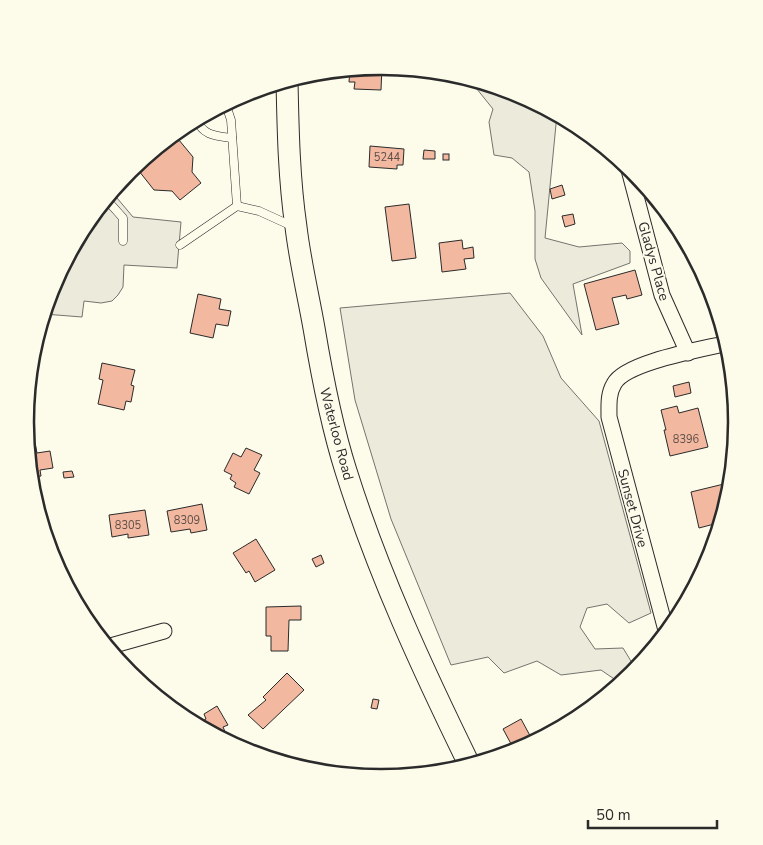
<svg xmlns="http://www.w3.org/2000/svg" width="763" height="845" font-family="'Nunito Sans',sans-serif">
<rect width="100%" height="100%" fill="#fdfbea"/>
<g fill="#ecebdb" stroke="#74746e">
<path d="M468 78 518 93 557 114 545 238 579 247 622 243 630 251V263L573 284 582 335 541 278 535 259V211L529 172 512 158 494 155 489 122 493 109Z"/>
<path d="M510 293 543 336 561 378 599 421 651 613 629 623 607 604 587 608 580 627 595 649 623 648 637 671 624 682 620 683 601 670 561 675 537 661 504 673 488 657 451 665 391 519 355 400 340 308Z"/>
</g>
<path fill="#eceadb" stroke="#74746e" d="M112 192 133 217 181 222 177 268 124 265 123 287 118 295 112 301 101 303 84 301 82 317 44 314 52 286 85 224Z"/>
<g fill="#f2b8a0" stroke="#2b2b2b">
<path d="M382 66 381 90 354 89 355 82H349L350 69Z"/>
<path d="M174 134 193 157 192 172 201 183 180 200 172 191 154 190 135 166Z"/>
<path d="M370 146 404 149 403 165H397V169L369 167Z"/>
<path d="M424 150 435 151V159H423Z"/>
<rect x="443" y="154" width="6" height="6"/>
<path d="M562 185 565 195 552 199 550 189Z"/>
<path d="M409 204 416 258 392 261 385 207Z"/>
<path d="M573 214 575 224 565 227 562 216Z"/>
<path d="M462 240 463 249 473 247 474 258 464 259 466 269 442 272 439 243Z"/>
<path d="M693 253 707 279 698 281 690 254Z"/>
<path d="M635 270 642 295 627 299 626 295 612 298 619 324 596 330 584 284Z"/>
<path d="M198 294 221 299 219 309 231 311 228 326 216 324 213 338 190 333Z"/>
<path d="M102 363 135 370 131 385 134 386 131 402 126 401 124 410 98 404 103 380 99 379Z"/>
<path d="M689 382 691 393 675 397 673 386Z"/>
<path d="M677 406 679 413 698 408 708 447 670 456 664 430H666L661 410Z"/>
<path d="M35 443 37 453 50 451 53 468 40 470 41 476 30 478 27 444Z"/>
<path d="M246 448 262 455 254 470 260 473 249 494 234 487 236 483 230 479 232 475 224 471 233 453 241 457Z"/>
<path d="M72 471 74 477 64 478 63 472Z"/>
<path d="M728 483 730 495 722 522 699 528 691 492Z"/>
<path d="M202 504 207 530 191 533 190 529 171 532 167 511Z"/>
<path d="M145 510 149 535 128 538V534L112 537 109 515Z"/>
<path d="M256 539 275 570 255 582 249 571 246 573 233 553Z"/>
<path d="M321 555 324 563 316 567 312 559Z"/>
<path d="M301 606V620H289L288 651H271V636H266V607Z"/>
<path d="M287 673 304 690 263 729 248 715 266 700 263 697Z"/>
<path d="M373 699 379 700 377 709 371 708Z"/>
<path d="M217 706 228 725 223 727 231 745 200 728 199 723 206 719 204 714Z"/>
<path d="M521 719 534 743 516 753 503 729Z"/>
</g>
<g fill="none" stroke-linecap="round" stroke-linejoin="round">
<defs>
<g id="lane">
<path d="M222 105 228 111 231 120 237 206"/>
<path d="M197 119C202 136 217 136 232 138"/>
<path d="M106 199 123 218V241"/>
<path d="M180 245 237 206 259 211 292 226"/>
</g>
<g id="street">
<path d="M628 166 662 295 688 353"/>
<path d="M667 634 609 417C609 405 608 394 614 384 625 362 704 349 728 343"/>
<path d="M107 647 164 631"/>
</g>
<path id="secondary" d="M287 81C288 130 289 179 296 227 300 261 308 294 314 328 322 376 331 424 346 471 378 573 423 670 470 766"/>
</defs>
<use href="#lane" stroke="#2b2b2b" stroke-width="9"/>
<use href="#street" stroke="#2b2b2b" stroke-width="17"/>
<use href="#secondary" stroke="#2b2b2b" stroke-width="23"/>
<use href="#lane" stroke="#fdfbea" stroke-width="8"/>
<use href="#street" stroke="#fdfbea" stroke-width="15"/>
<use href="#secondary" stroke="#fdfbea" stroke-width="21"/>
</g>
<g text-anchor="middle" stroke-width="4" stroke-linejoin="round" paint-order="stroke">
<g font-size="11" fill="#5d4e48">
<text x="387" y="161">5244</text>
<text x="686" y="443">8396</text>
<text x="187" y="524">8309</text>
<text x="128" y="529">8305</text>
</g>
<g font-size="14" fill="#2b2b2b" stroke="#fdfbea">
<text transform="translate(654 261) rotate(74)" y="5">Gladys Place</text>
<text transform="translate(337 434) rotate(75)" y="5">Waterloo Road</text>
<text transform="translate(633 508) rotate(75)" y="5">Sunset Drive</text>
</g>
</g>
<path d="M0 0H763V845H0ZM34 422a347 347 0 1 1 694 0a347 347 0 1 1-694 0Z" fill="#fdfbea" fill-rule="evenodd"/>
<path fill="none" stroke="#2b2b2b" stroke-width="2.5" d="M34 422a347 347 0 1 1 694 0a347 347 0 1 1-694 0Z"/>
<path d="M588 820v8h129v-8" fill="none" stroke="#2b2b2b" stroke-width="2.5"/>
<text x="596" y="820" font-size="15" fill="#2b2b2b" stroke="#fdfbea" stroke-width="4" paint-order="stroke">50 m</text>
</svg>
